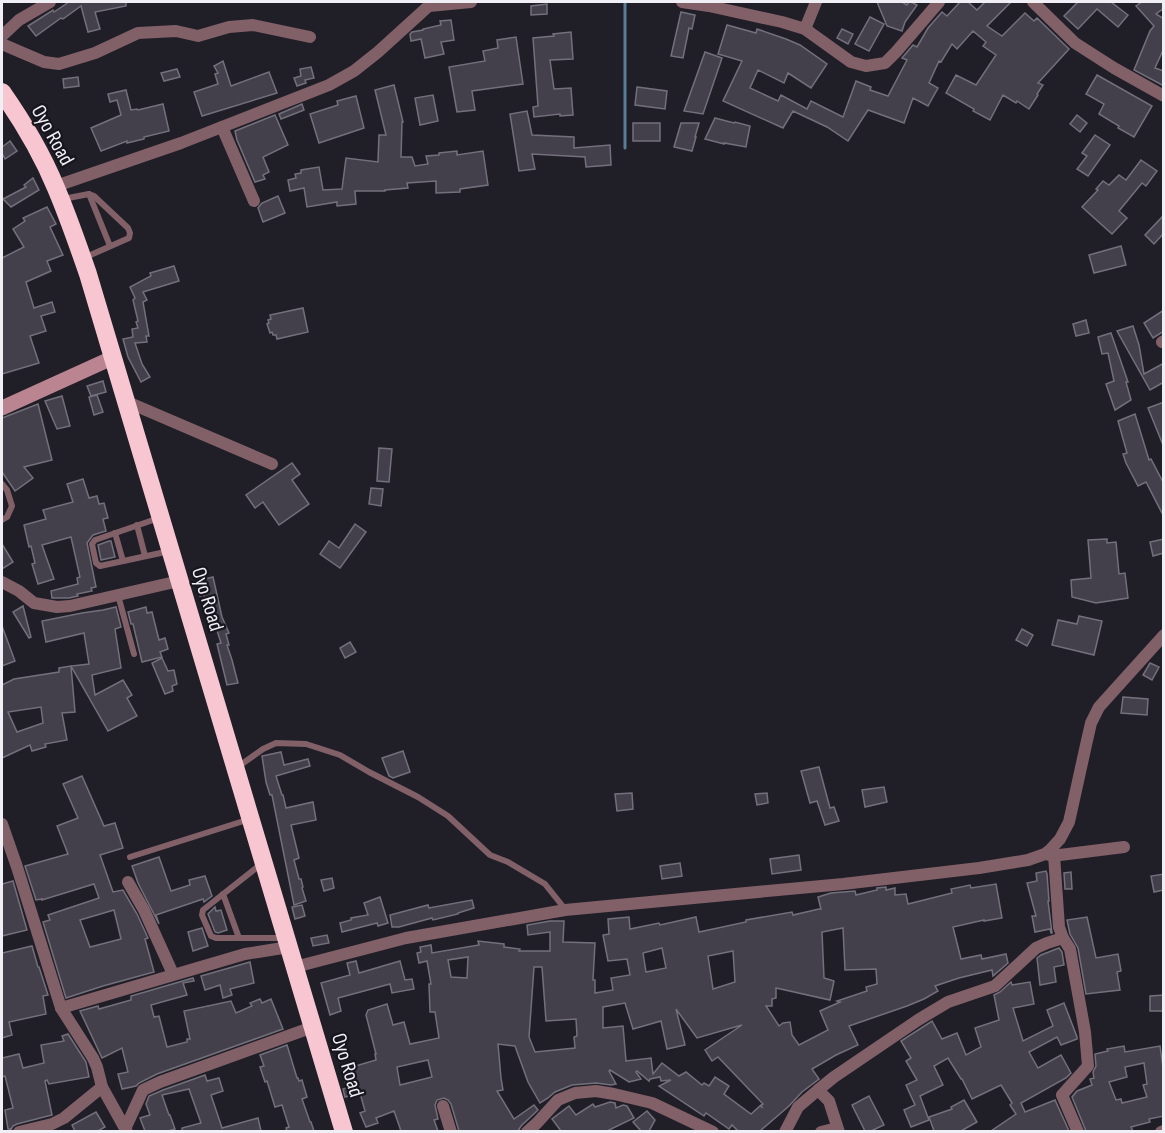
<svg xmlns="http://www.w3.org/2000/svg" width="1165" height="1133" font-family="'Sofia Sans Condensed',sans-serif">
<rect width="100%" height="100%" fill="#201e27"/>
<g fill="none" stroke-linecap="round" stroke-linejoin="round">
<path stroke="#597d97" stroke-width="3" d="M625 148V2"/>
</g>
<g fill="#43404b" stroke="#73707c" stroke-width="1.5" fill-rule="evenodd">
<path d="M69 2H126V6L95 12 100 29 88 32 81 6 63 19 61 18 36 36 28 26 53 10 54 12Z"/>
<path d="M877 2H902L907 5 909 2H911L917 5 905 22 902 31 887 26Z"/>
<path d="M960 2H968L977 10 985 2H1011L987 26 1002 36 1025 13 1034 21 1037 18 1069 49 1038 83 1043 85 1037 94 1038 95 1029 109 1017 101 1016 103 1003 95 990 120 973 111 974 109 946 93 956 75 976 85 996 55 983 46 986 42 973 31 957 49 952 44 941 62 939 61 929 83 938 88 928 106 913 98 904 123 868 110 848 141 827 127 793 111 783 128 723 101 742 61 718 54 727 25 756 33 757 29 786 39 800 45 827 64 811 88 788 73 784 83 758 70 750 88 778 101 781 95 807 109 811 101 843 117 856 81 871 87 870 90 888 96 907 60 902 58 913 45 917 47 928 28 942 12 947 16Z"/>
<path d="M1078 2H1111L1128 15 1118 27 1097 9 1078 29 1064 16Z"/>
<path d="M1142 2H1164V8L1156 14 1164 19V48L1155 68 1164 71V86L1134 70 1150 31 1154 26 1136 6Z"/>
<path d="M547 4V14L531 15V6Z"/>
<path d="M681 12 695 15 692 29 689 28 683 58 671 56Z"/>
<path d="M870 17 884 24 869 51 855 44Z"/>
<path d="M451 20 454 40 441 42 444 54 425 58 421 39 411 41 410 34 412 32 423 30V29L441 25 440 21Z"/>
<path d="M842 29 853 34 848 44 837 38Z"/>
<path d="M571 32 573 59 550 60 554 89 571 88 573 115 560 116V114L534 117 533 107 538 106 533 38 554 36 553 34Z"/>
<path d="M516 37 523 84 472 91 475 110 457 112 449 67 485 61 483 51 498 48 497 40Z"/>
<path d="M705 52 722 58 703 114 684 111Z"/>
<path d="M223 61 231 86 269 72 277 93 202 116 194 92 218 84 215 74 218 73 214 66Z"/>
<path d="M311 67 314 78 305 80 306 83 297 86 294 78 301 76 300 69Z"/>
<path d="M177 69 180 77 164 81 161 73Z"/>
<path d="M1097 75 1152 106 1134 137 1118 128 1119 126 1099 114 1104 104 1086 94Z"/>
<path d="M78 77 79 86 64 88 63 79Z"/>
<path d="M394 85 403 122H402L401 157H412L415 166 428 164 426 156 439 155V153L457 151V155L483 151 488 185 460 189V192L436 193V181L407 183 408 188 385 190V191H355L356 204 337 206V202L307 207 304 188 290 191 288 180 296 178 295 174 301 173V170L319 167 323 190 342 189 346 158 378 162 379 135H386L375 90Z"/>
<path d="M637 87 667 91 665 109 635 105Z"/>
<path d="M126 90 131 110 137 109 138 110 163 104 169 131 144 137V139L127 143V141L101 151 91 128 121 115 117 100 110 102 108 94Z"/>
<path d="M433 95 438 121 420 125 415 98Z"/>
<path d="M356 96 364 128 319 143 310 114 338 105 337 101Z"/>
<path d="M302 104 304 110 281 119 279 114Z"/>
<path d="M527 111 532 135 574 137V148L610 145 611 165 586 167 585 157 532 154 535 169 519 171 510 114Z"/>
<path d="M275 115 288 145 263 157 269 172 263 175 265 179 255 182 237 140 235 131Z"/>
<path d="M1077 115 1087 123 1080 132 1070 124Z"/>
<path d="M715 118 734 123 735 122 750 126 746 147 724 143V144L705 139Z"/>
<rect x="633" y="123" width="27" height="18"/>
<path d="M681 123H699L695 137H696L692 151 674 147Z"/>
<path d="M1095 135 1110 145 1088 176 1077 169 1087 156 1082 153Z"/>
<path d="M10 141 17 151 5 159 2 153V147Z"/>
<path d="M1141 160 1157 171 1146 186 1142 183 1119 211 1127 218 1112 234 1082 207 1098 190 1096 189 1103 181 1109 185 1119 175 1126 180Z"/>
<path d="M33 178 39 190 11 207 3 199 26 187 24 185Z"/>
<path d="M278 196 285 213 263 222 258 208 262 203Z"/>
<path d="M47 207 56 224 50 227 63 255 47 261 51 271 26 282 34 308 52 302 55 312 41 316 46 331 30 336 39 363 2 374V258L24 247 13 229 25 221 23 218Z"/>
<path d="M1164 215V233L1154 244 1145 235Z"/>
<path d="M1121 246 1126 265 1094 273 1089 255Z"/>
<path d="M174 266 179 281 143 292 147 300 143 302 149 336H146L147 342 135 343 142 364 150 377 141 382 128 357 123 339 133 337 132 329 138 328 136 322 138 321 133 300 135 298 130 287 151 276 150 273Z"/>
<path d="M303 308 308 332 277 339 276 335H273L272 332 270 333 267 324 269 323 268 320 271 319 270 315Z"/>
<path d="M1164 310V331L1153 338 1144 323Z"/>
<path d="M1086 320 1089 333 1076 336 1073 324Z"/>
<path d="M1133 326 1139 345 1144 374 1164 363V382L1150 390 1117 331Z"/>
<path d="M1111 333 1128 382H1126L1131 400 1115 410 1106 384 1114 381 1108 353 1102 354 1098 337Z"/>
<path d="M103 381 106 392 91 396 87 386Z"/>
<path d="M97 395 103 412 94 415 89 397Z"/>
<path d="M62 396 70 426 57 429 45 401Z"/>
<path d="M1164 402V445H1163L1148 408Z"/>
<path d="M38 404 52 460 24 467 33 478 15 491 2 472V418Z"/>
<path d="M1135 414 1149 460 1151 459 1164 484V517L1146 482 1138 486 1126 463 1123 454 1127 453 1118 421Z"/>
<path d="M379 448 392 449 389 482 377 481Z"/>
<path d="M292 463 300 474 292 480 309 504 279 525 263 502 255 508 246 495Z"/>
<path d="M83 479 89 498 97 496 99 504 104 503 108 518 103 519 106 531 93 535 87 543 96 587 91 588 92 591 77 594 78 596 69 598H52L51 591 78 584 77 578 80 577 71 537 42 545 54 579 38 584 32 564 35 563 31 546 29 547 24 525 46 519 43 510 73 502 67 484Z"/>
<path d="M371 488 383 489 381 506 369 504Z"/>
<path d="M355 524 366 532 340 568 320 554 329 541 339 548Z"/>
<path d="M1107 539V543L1116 542 1119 574 1125 573 1128 598 1096 603 1072 597 1071 580 1091 578 1088 540Z"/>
<path d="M1164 539V553L1153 556 1150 542Z"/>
<path d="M109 541H111L115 557 101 560 98 545Z"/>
<path d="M2 544 13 562 2 569Z"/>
<path d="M213 577 222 617 229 633 226 634 229 645H227L232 660 238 683 227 685 217 644 221 643 213 618H212L208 603 205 604 204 595 200 596 197 581Z"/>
<path d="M23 606 31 637 29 638 13 612Z"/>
<path d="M116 607 121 627 115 629 121 668 92 675 95 695 123 680 132 695 127 698 137 716 108 731 71 666 89 664 84 633 46 642 42 621 82 613 103 610Z"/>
<path d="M146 607 147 613 152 612 159 640 165 638 168 649 160 652 162 657 142 662 133 624H131L128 612Z"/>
<path d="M1079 616 1102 621 1094 655 1052 645 1058 620 1077 624Z"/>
<path d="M2 626 15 661 2 666Z"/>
<path d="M1022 629 1033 635 1027 646 1016 640Z"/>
<path d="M350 642 356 652 345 658 340 648Z"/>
<path d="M162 658 168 671 174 670 177 684 172 686 173 691 165 694 152 663Z"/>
<path d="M1150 663 1159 667 1152 680 1143 675Z"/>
<path d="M71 666 75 712 62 713 67 740 45 744 46 747 32 751 30 745 2 758V685L14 679 59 672V668ZM41 707 43 723 17 732 8 712Z"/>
<path d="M1123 697 1148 699 1147 715 1121 713Z"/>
<path d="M403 751 410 772 393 778 389 776 382 758Z"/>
<path d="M281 752 284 765 308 759 310 766 276 776 282 795H283L286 808 313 802 316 820 291 825 299 858 294 860 299 879H301L303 887 302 888 306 901 294 905 272 795H270L266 782 262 756Z"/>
<path d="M819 767 830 808 834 807 839 821 825 825 817 801 810 803 801 771Z"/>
<path d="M82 776 104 826 115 823 123 848 100 855 113 892 123 890 137 914 148 938 145 939 154 972 103 986 66 998 43 922 50 920 48 915 99 898 94 884 42 900V899L36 900 25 866 68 854 57 826 78 818 63 784ZM114 910 121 939 90 947 80 920Z"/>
<path d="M884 787 887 802 865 807 862 790Z"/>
<path d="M632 793 633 809 617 811 615 794Z"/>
<path d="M767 793 768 803 757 805 755 794Z"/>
<path d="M799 855 801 870 772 874 770 859Z"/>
<path d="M159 857 171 891 190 885 189 880 205 876 212 896 204 902 203 899 156 915 159 924 138 883 132 866Z"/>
<path d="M680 863 682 876 662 879 660 866Z"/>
<path d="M1046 871 1047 874 1049 901H1048L1052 933H1051L1050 929 1035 932 1032 916H1036L1027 883 1037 881 1036 873Z"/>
<path d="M1071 872 1072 889H1065L1064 873Z"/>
<path d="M1164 874V890L1154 892 1151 876Z"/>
<path d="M332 878 334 888 324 891 321 880Z"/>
<path d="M13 881 27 930 2 936V884Z"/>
<path d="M996 884 1002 918 984 921V920L953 927 961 959 981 955 982 959 1006 954 1008 963 993 976 992 970 959 978 935 986 938 991 924 999 907 1006 849 1026 858 1045 836 1055 812 1069 819 1079 802 1092 789 1106 760 1131H738L732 1125 729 1129 706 1113 704 1116 659 1086 671 1080 661 1081 660 1077 650 1079 649 1081 637 1071 636 1072 641 1079 629 1082 610 1070 609 1071 616 1084 611 1085 596 1083 572 1085 555 1092 548 1098 540 1103 528 1082 515 1046 498 1044 501 1078 503 1090 497 1091 514 1119 534 1105 538 1110 521 1126 518 1131H459L451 1104 448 1100 444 1098 437 1100 435 1105 438 1119 434 1120 438 1131H401L394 1111 376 1118 378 1123 366 1127 360 1113 365 1111 360 1093 345 1097 343 1089 347 1088 342 1070 376 1060 375 1054H376L366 1015 368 1010 387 1004 393 1025 404 1022 410 1044 439 1038 435 1012H430L429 984H431L427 961 419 963 417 953 421 952 420 947 431 945 432 953 479 945 478 941 504 944V947L520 949 519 951H550V932L528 935 527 925 550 921H564L563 942 595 943 593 980H595V993L613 990 611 978 630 975 627 959 608 961 603 935 609 934 608 919 629 917 630 929 659 923 660 925 696 917 699 932 746 922V920L792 912 793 915 819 909H821L818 897 831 893 855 891 856 895 877 890V888L886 887V890L895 888V895L906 894 908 904 952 893 951 889 970 885 971 888ZM843 928 845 970 876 969 877 984 866 987 867 991 837 1001 840 1002 820 1011 828 1030 799 1045 792 1035 790 1022 783 1023 779 1026 766 1006H772V999L776 998V988L830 1000 834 981 824 978 822 932ZM662 948 666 968 646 972 643 953ZM733 951 735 982 713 989 708 956ZM468 957 467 978 451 977 448 960ZM534 967H542L546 1021 576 1019 577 1036 574 1037 575 1048 535 1052 529 1037ZM625 1003 633 1029 661 1021 667 1049 685 1045 676 1009 697 1038 742 1025 705 1050 712 1061 718 1057 763 1104 761 1105 762 1107 760 1106 751 1114 724 1094 729 1086 715 1077 709 1086 704 1083 702 1085 686 1072 679 1076 662 1063 653 1074 651 1058 626 1061 623 1026 603 1028V1007ZM428 1060 432 1077 400 1085 397 1067Z"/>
<path d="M380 897 388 923 378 926 377 923 342 932 340 923 351 920V918L368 915 364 903Z"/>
<path d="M472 900 474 908 458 913V914L433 920 432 918 399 927H392L390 915 428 905 429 908Z"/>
<path d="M302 905 305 916 295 919 292 907Z"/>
<path d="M215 907 216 911 221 910 227 930 218 933 215 932 208 914Z"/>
<path d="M1087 917 1096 958 1118 954 1121 971 1117 972 1120 990 1086 994 1078 948 1070 934 1067 920Z"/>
<path d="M202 928 208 946 193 951 188 932Z"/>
<path d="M327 935 329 943 313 946 311 938Z"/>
<path d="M32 946 38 967H39L48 995 43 996 46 1014 9 1022 12 1035 2 1038V953Z"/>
<path d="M1059 948 1062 952 1064 965 1054 967 1056 982 1040 985 1037 958 1041 955Z"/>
<path d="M356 961 359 973 400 961 405 980 412 979 414 989 392 993 390 984 338 998 341 1011 330 1015 321 983 350 975 347 963Z"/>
<path d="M250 962 254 983 230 989 232 995 223 998 220 985 205 990 201 976Z"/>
<path d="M193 978 194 981 183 983 187 995 151 1005 154 1017 159 1016 167 1047 187 1042V1039H190L184 1011 231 1001 236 1013 252 1006 250 1003 260 999 262 1003 271 999 283 1029 157 1074 139 1083 136 1086 122 1089 118 1074 128 1072 122 1048 102 1058 80 1011 98 1006 99 1009 131 1000V996Z"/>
<path d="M1011 982 1012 985 1030 982 1034 1004 1013 1008 1023 1041 1053 1026 1047 1010 1064 1003 1077 1037V1039L1061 1045 1057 1037 1029 1052 1038 1068 1061 1055 1071 1073 1066 1078 1021 1103 1025 1112 1055 1100 1069 1131H991L1016 1114 1010 1105 1012 1103 1001 1085 972 1099 962 1079H961L948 1058 934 1066 943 1085 920 1096 929 1120 911 1127 904 1110 915 1105 906 1085 917 1080 906 1061 911 1058 901 1041 932 1021 942 1039 957 1033 966 1055 981 1047 975 1028 999 1020 994 995 1000 992Z"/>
<path d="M1164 995V1011H1150V996Z"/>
<path d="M68 1034 86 1062 89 1077 49 1084 47 1080 45 1081 52 1115 17 1124 13 1126 10 1131V1129H8L5 1110 13 1108 5 1076 2 1077V1058L19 1054 23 1068 44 1063 41 1045 64 1041 62 1036Z"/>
<path d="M287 1045 297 1078H298L299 1081 302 1080 307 1097 302 1099 310 1122H311L314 1131H287L286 1128 289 1127 282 1105 275 1107 267 1081 265 1082 260 1067 264 1066 260 1055Z"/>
<path d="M1124 1046 1125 1052 1160 1046 1164 1075V1116L1149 1119 1150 1122 1131 1127 1133 1131H1086L1072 1097 1077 1091 1092 1085 1090 1079 1094 1078 1093 1072 1096 1066 1095 1054 1108 1051 1107 1049ZM1144 1063 1147 1084 1143 1085 1147 1097 1122 1103 1121 1099 1116 1100 1109 1082 1127 1077 1125 1067Z"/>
<path d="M205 1075 207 1081 219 1078 223 1091 211 1095 222 1128 258 1118 261 1131H182V1128L201 1123 189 1089 162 1095 169 1115H170L175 1129 168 1131H145L140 1118 150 1115 146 1104 149 1096 163 1090Z"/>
<path d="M869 1096 884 1125 871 1131H865L852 1105Z"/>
<path d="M964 1100 977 1122 961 1131H934L929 1117 952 1109 951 1107Z"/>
<path d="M610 1102 615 1103 616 1108 623 1105 627 1106 634 1118 607 1131H561L552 1119 569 1106 576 1115 593 1104 595 1107Z"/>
<path d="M647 1111 655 1120 649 1131H641L633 1122Z"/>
<path d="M96 1112 105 1127 98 1131H75L72 1125Z"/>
</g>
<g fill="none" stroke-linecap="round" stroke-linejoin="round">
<g stroke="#816068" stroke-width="6">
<path d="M89 194 110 246"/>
<path d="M63 199 89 194 94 196 128 228 130 233 129 238 86 257"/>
<path d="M2 484 7 490 12 506 7 517 2 520"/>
<path d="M159 518 95 540 92 544 96 563 100 566 170 551"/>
<path d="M137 525 145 556"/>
<path d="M115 533 123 561"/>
<path d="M118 595 134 654"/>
<path d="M239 766 263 749 276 743 306 744 340 755 369 772 418 797 448 816 490 855 508 862 545 884 565 909"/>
<path d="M130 857 250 819"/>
<path d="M260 865 203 910 202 915 211 936 216 938H283"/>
<path d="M223 894 239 938"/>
</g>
<g stroke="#816068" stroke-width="12">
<path d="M682 2 709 6 782 22 805 29 851 62 866 66 885 63 896 52 939 2"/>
<path d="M1033 2 1075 43 1114 68 1164 96"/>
<path d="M429 6 471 2"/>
<path d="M805 29 816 2"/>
<path d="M2 36 19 20 50 2"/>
<path d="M2 44 44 62 59 64 95 53 138 33 176 31 198 36 229 27 253 25 310 37"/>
<path d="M222 127 254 201"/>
<path d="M56 186 181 143 329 85 354 71 378 52 433 2"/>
<path d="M1162 342 1164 341"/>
<path d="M125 401 272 464"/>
<path d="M2 582 19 591 34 603 57 607 70 606 179 581"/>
<path d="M2 824 17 867 61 1008 93 1058 97 1067 102 1087 127 1132"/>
<path d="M1049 855H1060L1124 847"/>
<path d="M1054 855 1059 927 1063 938 1070 949 1085 1032 1088 1066 1062 1095 1078 1132"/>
<path d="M128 882 144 910 173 974"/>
<path d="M295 967 406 938 565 910 843 884 979 868 1028 860 1045 854 1050 850 1060 839 1069 822 1086 745 1091 723 1099 707 1164 635"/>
<path d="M61 1008 245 954 289 947"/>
<path d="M443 1106 451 1132"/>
<path d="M125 1129 143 1090 160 1082 313 1027"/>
<path d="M19 1132 52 1124 64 1118 102 1087"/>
<path d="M527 1132 537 1123 558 1100 575 1093 596 1091 614 1094 652 1103 713 1132"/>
<path d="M785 1132 798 1107 818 1090"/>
<path d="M821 1132 837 1128"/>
<path d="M839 1132 829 1101 818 1090 834 1077 918 1020 948 1002 995 986 1036 948 1047 943 1063 938"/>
<path d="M1161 1132 1164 1131"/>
</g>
<path stroke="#ba8591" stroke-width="15" d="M2 408 112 358"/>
<path stroke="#f8c6d1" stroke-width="18" d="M2 92C23 122 42 154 56 188 68 216 78 245 88 274L344 1132"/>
</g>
<g text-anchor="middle" stroke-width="4.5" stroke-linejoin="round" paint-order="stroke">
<g font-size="21" fill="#f1eff6" stroke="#17151e">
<text transform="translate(53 135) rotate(61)" y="7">Oyo Road</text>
<text transform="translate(208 599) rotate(73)" y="7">Oyo Road</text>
<text transform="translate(348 1065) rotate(73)" y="7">Oyo Road</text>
</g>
</g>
<rect width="1165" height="1133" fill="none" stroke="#f1eff6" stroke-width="6"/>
</svg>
